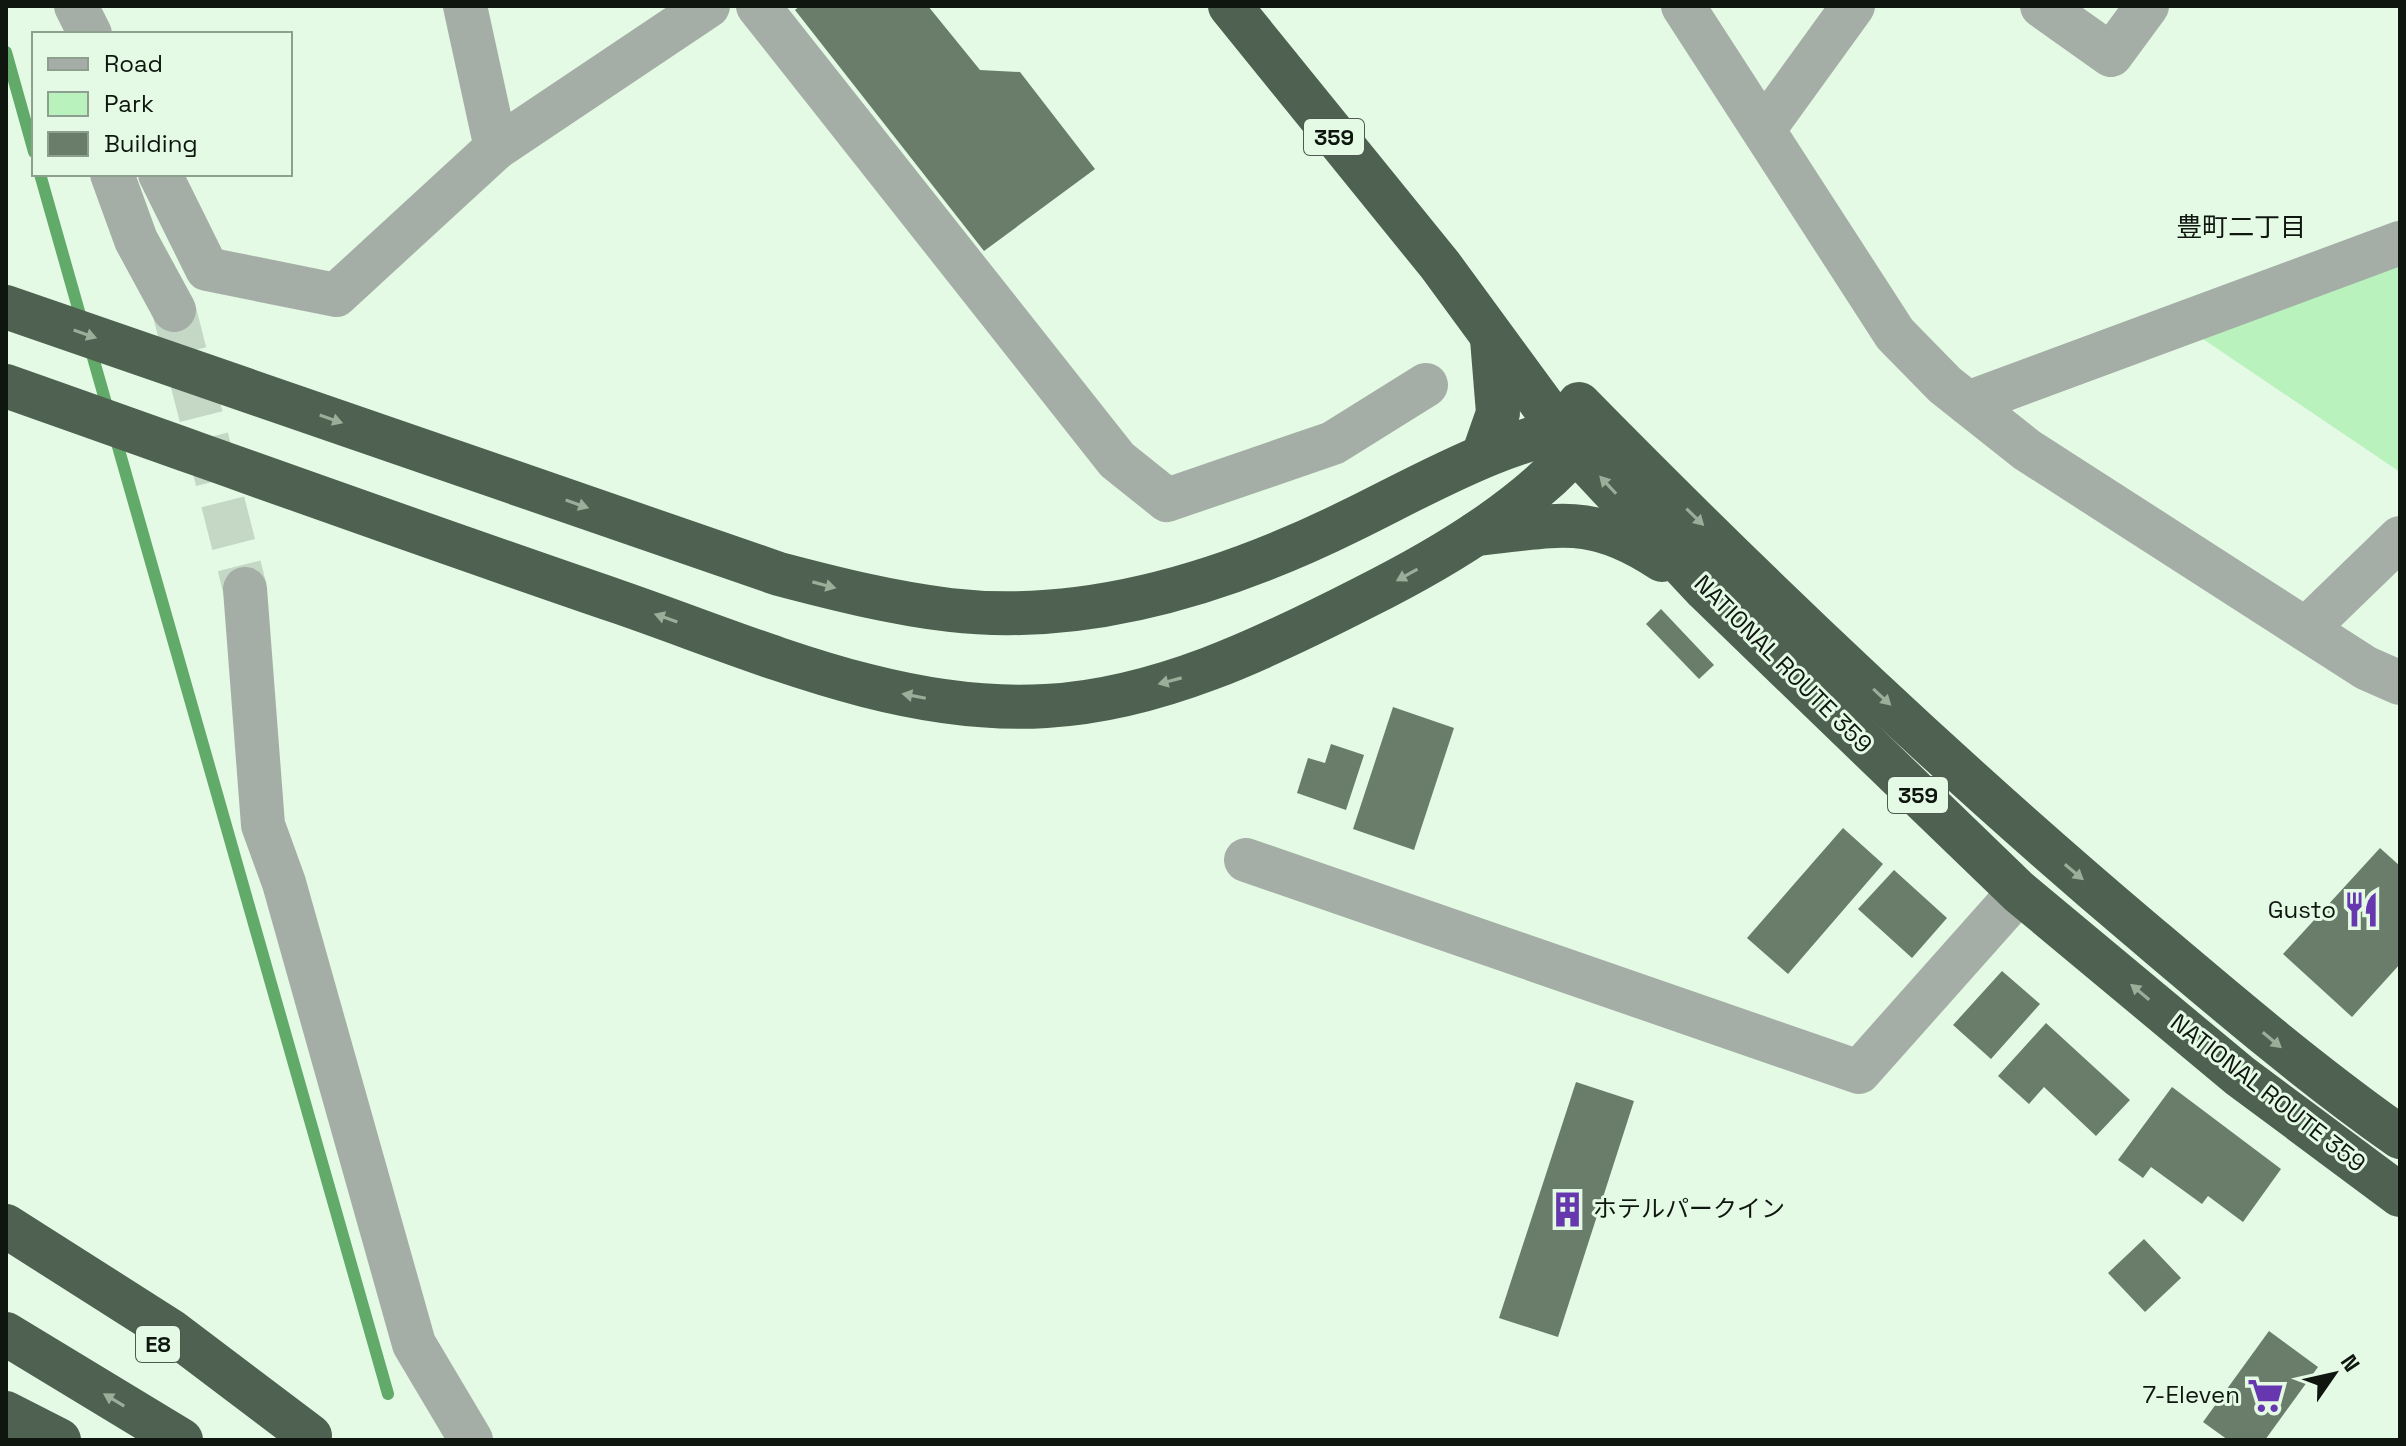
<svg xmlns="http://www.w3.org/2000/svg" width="2406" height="1446" font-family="'Space Grotesk','Noto Sans JP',sans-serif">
<rect width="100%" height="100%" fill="#e4fae5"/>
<path fill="#b9f2bd" d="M2400 255V472L2200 337Z"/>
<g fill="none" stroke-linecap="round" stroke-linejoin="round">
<g stroke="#62aa69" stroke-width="12">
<path d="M6 52 34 152"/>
<path d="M40 174 82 322"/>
<path d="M90 347 108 410"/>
<path d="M115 436 388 1394"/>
</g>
</g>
<g fill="#6a7d6b">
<path d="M800 6H928L980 70 1020 72 1095 169 984 251 795 10Z"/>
<path d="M1661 609 1714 665 1699 679 1646 624Z"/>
<path d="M1393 707 1454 728 1414 850 1353 829Z"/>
<path d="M1331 744 1364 755 1346 810 1297 793 1308 758 1325 763Z"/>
<path d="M1843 828 1883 864 1788 974 1747 938Z"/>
<path d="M2380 848 2400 866V964L2352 1017 2283 954Z"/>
<path d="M1894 870 1947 918 1912 958 1858 909Z"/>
<path d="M2002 971 2040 1004 1991 1059 1953 1025Z"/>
<path d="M2046 1023 2130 1100 2096 1136 2044 1087 2029 1104 1998 1076Z"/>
<path d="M1576 1082 1634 1101 1558 1337 1499 1318Z"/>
<path d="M2172 1087 2281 1169 2243 1222 2208 1196 2202 1204 2151 1167 2143 1178 2118 1160Z"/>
<path d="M2144 1239 2181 1278 2145 1312 2108 1273Z"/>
<path d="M2269 1331 2318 1367 2265 1440H2228L2203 1422Z"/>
</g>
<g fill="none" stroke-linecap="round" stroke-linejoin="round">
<path stroke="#c4d8c5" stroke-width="44" stroke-dasharray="44 22" stroke-linecap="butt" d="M174 310 245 589"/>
<g stroke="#a5aea6" stroke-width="44">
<path d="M76 6 90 34"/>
<path d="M465 6 496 148 708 6"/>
<path d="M758 6 1117 460 1167 500 1333 443 1426 385"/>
<path d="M1683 6 1895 334 1945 385 2027 450 2366 668 2400 683"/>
<path d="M2042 6 2111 55 2147 6"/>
<path d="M1764 129 1853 6"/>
<path d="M112 174 136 240 174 310"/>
<path d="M160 174 207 269 336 295 496 148"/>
<path d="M1968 403 2400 243"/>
<path d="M245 589 263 825 284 883 414 1344 471 1440"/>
<path d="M2306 629 2400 538"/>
<path d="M1246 860 1859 1072 2019 892"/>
</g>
<g stroke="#4f6150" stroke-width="44">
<path d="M1230 6 1440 265 1577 452 1705 589 2019 892 2240 1076 2400 1195"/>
<path d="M6 307 779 574C836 589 892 603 950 610 1089 626 1229 581 1352 520 1433 480 1507 436 1598 424"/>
<path d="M6 386C210 458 414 532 619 602 755 649 899 715 1046 706 1158 700 1265 648 1363 598 1449 555 1539 501 1598 424"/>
<path d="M1579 404C1758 586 1945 764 2140 929 2225 1001 2309 1073 2400 1137"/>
<path d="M1484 453 1498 413 1492 339"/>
<path d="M1476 534C1557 526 1590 512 1662 560"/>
<path d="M6 1226 171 1331 310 1436"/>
<path d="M6 1334 181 1440"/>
<path d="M6 1413 59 1440"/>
</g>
</g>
<defs><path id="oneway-solid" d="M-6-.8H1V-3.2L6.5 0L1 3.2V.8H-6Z" transform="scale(2)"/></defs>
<g fill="#9aae9a">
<use href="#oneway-solid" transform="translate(85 334) rotate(19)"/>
<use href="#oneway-solid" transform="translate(331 419) rotate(19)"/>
<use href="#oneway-solid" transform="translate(1608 485) rotate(-133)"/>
<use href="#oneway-solid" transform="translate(577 504) rotate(19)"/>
<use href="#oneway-solid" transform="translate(1695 517) rotate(44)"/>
<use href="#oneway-solid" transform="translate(1407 575) rotate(151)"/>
<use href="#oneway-solid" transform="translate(824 585) rotate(15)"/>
<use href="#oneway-solid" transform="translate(666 618) rotate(-161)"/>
<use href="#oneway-solid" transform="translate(1170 681) rotate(165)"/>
<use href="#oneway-solid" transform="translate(914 696) rotate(-169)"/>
<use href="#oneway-solid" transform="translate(1882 697) rotate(43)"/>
<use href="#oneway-solid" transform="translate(2074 872) rotate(40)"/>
<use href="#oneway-solid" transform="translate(2140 992) rotate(-140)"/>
<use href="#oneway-solid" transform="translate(2272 1040) rotate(40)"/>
<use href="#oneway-solid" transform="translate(114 1400) rotate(-149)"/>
</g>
<defs>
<symbol id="restaurant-bare" viewBox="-9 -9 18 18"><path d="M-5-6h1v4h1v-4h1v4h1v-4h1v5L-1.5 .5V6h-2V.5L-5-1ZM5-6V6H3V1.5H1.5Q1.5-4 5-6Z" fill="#6637af" stroke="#e4fae5" stroke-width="2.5" paint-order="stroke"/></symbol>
<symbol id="building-bare" viewBox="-9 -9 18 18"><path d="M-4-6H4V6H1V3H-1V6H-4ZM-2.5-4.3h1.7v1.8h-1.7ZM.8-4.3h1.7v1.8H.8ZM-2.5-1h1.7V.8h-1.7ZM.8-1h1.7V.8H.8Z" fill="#6637af" stroke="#e4fae5" stroke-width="2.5" paint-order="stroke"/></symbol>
<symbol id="supermarket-bare" viewBox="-9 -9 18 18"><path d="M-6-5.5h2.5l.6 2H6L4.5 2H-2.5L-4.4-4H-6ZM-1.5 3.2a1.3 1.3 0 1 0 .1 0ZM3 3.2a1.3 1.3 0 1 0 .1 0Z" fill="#6637af" stroke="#e4fae5" stroke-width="2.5" paint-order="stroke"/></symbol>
</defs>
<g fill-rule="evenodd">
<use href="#restaurant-bare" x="2336" y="884" width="51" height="51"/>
<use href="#building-bare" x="1542" y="1184" width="51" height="51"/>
<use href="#supermarket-bare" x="2240" y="1370" width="51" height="51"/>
</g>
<g text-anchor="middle" stroke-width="6" stroke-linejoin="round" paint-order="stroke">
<g fill="#e4fae5" stroke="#4e5a4f" stroke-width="2">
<rect x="1304" y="119" width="60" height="36" rx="6"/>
<rect x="1888" y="777" width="60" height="36" rx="6"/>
<rect x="136" y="1326" width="44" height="36" rx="6"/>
</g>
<g font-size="22" font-weight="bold" fill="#0e160f">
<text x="1334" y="145">359</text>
<text x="1918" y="803">359</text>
<text x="158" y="1352">E8</text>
</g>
<g font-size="24" fill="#0e160f" stroke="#e4fae5">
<text transform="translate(1783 664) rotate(45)" y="8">NATIONAL ROUTE 359</text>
<text transform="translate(2268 1093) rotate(38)" y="8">NATIONAL ROUTE 359</text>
</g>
<g font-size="24" fill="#0e160f" stroke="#e4fae5" text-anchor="end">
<text x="2336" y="918">Gusto</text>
<text x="1593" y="1217" text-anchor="start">ホテルパークイン</text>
<text x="2240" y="1403">7-Eleven</text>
</g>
<g font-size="26" fill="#0e160f" stroke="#e4fae5">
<text x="2241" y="236">豊町二丁目</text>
</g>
</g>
<rect width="2406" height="1446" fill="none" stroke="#0e160f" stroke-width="16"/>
<rect x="32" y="32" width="260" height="144" fill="#e4fae5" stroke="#8e9f8f" stroke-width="2"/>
<rect x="48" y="58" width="40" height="12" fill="#a5aea6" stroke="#8e9f8f" stroke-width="2"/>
<text x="104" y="72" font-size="24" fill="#0e160f">Road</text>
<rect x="48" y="92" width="40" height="24" fill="#b9f2bd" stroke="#8e9f8f" stroke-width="2"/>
<text x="104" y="112" font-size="24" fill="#0e160f">Park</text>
<rect x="48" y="132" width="40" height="24" fill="#6a7d6b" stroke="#8e9f8f" stroke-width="2"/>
<text x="104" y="152" font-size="24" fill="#0e160f">Building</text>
<g transform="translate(2334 1374) rotate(56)" stroke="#e4fae5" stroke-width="6" paint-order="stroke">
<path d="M0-6L14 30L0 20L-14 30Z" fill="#0e160f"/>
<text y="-12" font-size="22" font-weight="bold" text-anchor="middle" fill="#0e160f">N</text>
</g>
</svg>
